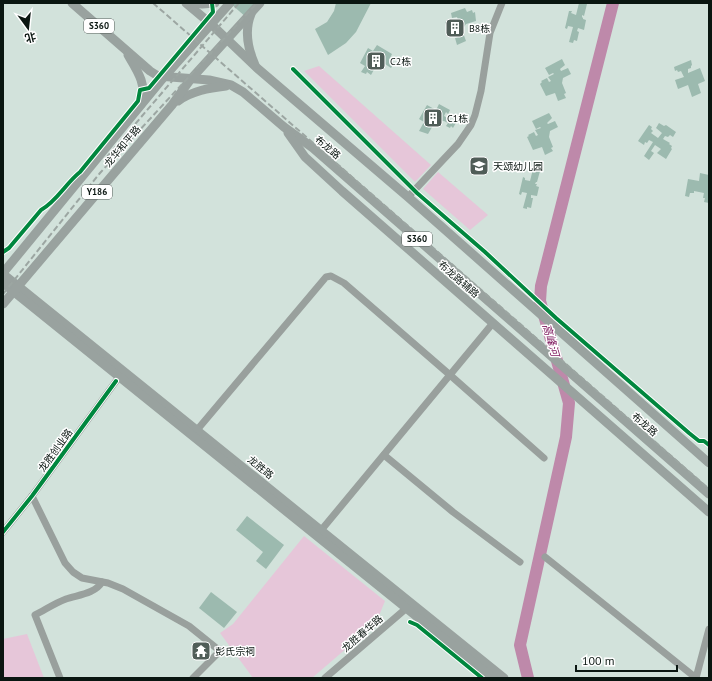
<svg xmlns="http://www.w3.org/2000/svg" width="712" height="681" font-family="'PT Sans','Noto Sans SC',sans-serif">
<rect width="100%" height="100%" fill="#d2e2db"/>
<g fill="#e6c6d9">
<path d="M319 66 431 165 415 182 304 71Z"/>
<path d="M438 172 488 215 470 230 423 189Z"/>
<path d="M304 536 385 601 376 623 312 678H253L220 633 233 624Z"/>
<path d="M27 634 44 678H3V639Z"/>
</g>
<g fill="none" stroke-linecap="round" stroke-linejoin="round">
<path stroke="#be89aa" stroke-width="12" d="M528 678 520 645 566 437 569 403 540 301 541 286 613 3"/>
</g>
<g fill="#9cbaaf">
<path d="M232 3H260L247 18 231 4Z"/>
<path d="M336 3H371L356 32 346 43 328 55 315 29 327 22 334 11Z"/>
<path d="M579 3 587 4 584 16 582 15V17L583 18V19L586 20 584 30 578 28 577 31 579 32 577 41 574 40 573 43 569 42 573 27 568 26 567 29 565 28 569 11H572L571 13 576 15Z"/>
<path d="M465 8 467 12 472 10 473 13 475 12 476 21 466 24 462 30 466 41 457 45 455 38 458 37 456 33 453 34V36L450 37 445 22 452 20 454 26 456 25 458 20 457 17 452 18 451 13Z"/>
<path d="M377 45 392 54 389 60 394 63 391 68 385 64 376 66 371 75 367 72 366 74 361 72 365 66 360 63 368 48 373 51Z"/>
<path d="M562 59 565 65 560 69 561 71 568 68 571 74 563 78 562 83 566 93 564 94 566 98 558 101 555 93 546 96 540 84 542 82 541 81 547 78 549 82 551 81 548 77 554 74 553 73 549 75 545 68Z"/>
<path d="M691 60 692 65 691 66V68L688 69V73L700 68 705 81 698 84 701 93 692 97 688 85 678 89 675 80 684 77 681 71 678 72 677 70 675 71 674 67Z"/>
<path d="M439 104 450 110 448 114 446 112 444 116 453 121 454 120 457 121 453 128 451 126 450 128 446 126 448 123 444 121 435 122 428 134 419 131 424 122 419 119 427 105 436 110Z"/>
<path d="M549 113 552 118 547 123 548 124 555 121 558 127 550 131 549 137 553 147 551 148 553 151 545 155 542 147 533 150 527 137 529 136 528 135 534 132 536 136 538 135 535 130 541 128 540 127 536 129 532 121Z"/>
<path d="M659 123 664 126 666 125 676 132 673 137 670 135 668 137 665 136 663 139 670 143 669 144 672 146 671 148 672 149 666 159 657 153 661 149 655 145 651 151 654 153 649 160 644 156 653 142 649 140 647 143 645 142 644 145 638 141 649 125 652 127 651 129 653 131 651 133 658 138 662 133 656 128Z"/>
<path d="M533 169 540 171 537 182H536L535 184H537L536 186 539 187 537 196 531 195V198H533L531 208 527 207V209L523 208 527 193 522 192 521 195 519 194 523 177 525 178V180L530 181Z"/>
<path d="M700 173 709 175V203L704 202 705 198H703L704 193 694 191V193H690L689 197 685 196 688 179 699 181Z"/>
<path d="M247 516 284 545 266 569 256 561 263 552 236 530Z"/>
<path d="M211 592 237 612 224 628 199 608Z"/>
</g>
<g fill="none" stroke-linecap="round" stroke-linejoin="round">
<g stroke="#99a09d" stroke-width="7">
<path d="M408 197 458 144 471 125 475 115 481 91 490 33 502 3"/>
<path d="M197 430 326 277 331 276 344 283 450 375 544 458"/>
<path d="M384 455 453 512 520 562"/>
<path d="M32 496 65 563 73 572 82 578 108 583 123 589 189 626 220 651 193 678"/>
<path d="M3 532 32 496 119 377"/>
<path d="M318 534 493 323"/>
<path d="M545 557 696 678"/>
<path d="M60 678 35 615C45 610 55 603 66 599 77 595 95 594 102 582"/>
<path d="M325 678 409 606"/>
<path d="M696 678 709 629"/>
</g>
<g stroke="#99a29f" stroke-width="9">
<path d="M72 3 150 71 158 76 209 80 231 85 243 92 284 127 313 148 709 494"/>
<path d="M186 3 211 24 257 68 408 197 709 463"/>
<path d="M193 3 202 4 215 3"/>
<path d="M251 14C244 31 248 49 255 65"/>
<path d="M128 55C137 70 148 86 141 104"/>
<path d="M178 101C192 91 209 88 226 86"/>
<path d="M288 133 305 157 342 191 709 512"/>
<path d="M3 273 164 77 230 3"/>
<path d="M3 274 504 678"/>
<path d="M3 283 493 678"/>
<path d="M3 304 172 105 190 80 260 3"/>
</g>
<g stroke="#9ca6a2" stroke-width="2" stroke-dasharray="6 3" stroke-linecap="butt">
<path d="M153 3 709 489"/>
<path d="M106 158 239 3"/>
<path d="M3 294 100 173 257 3"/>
</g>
<defs>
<g id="cycleway">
<path d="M293 69 417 193 485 252 556 318 689 433 699 441H704L709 445"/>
<path d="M3 252 9 248 41 210C57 201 66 183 80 172L138 101 140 90 149 88 213 12 212 3"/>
<path d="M3 532 32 496 116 381"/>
<path d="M410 622 417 625 482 678"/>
</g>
</defs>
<use href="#cycleway" stroke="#fff" stroke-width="6"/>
<use href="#cycleway" stroke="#00873e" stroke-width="4"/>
</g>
<defs>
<symbol id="building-square" viewBox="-11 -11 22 22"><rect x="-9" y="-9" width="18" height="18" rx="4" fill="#505d58" stroke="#fff"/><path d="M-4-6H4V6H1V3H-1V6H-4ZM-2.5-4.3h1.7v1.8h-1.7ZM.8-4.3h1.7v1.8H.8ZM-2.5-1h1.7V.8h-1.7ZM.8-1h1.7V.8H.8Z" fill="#fff"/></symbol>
<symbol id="school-square" viewBox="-11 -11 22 22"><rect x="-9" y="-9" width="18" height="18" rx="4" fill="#505d58" stroke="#fff"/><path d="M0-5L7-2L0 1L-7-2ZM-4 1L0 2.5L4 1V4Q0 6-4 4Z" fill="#fff"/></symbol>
<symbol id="temple-square" viewBox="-11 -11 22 22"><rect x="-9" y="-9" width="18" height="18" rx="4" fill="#505d58" stroke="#fff"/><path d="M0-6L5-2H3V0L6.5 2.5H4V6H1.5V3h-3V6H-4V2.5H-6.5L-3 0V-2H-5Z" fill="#fff"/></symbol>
</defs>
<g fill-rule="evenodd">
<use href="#building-square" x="444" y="17" width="22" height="22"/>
<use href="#building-square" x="365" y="50" width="22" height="22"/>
<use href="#building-square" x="422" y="107" width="22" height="22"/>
<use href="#school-square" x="468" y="155" width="22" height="22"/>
<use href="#temple-square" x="190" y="640" width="22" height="22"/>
</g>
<g text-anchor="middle" stroke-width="3" stroke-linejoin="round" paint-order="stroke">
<g fill="#fff" stroke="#545c58" stroke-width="1">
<rect x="84" y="19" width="30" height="14" rx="3"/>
<rect x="82" y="185" width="30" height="14" rx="3"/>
<rect x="402" y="232" width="30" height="14" rx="3"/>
</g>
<g font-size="9" font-weight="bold" fill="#0a1611">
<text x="99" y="29">S360</text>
<text x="97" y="195">Y186</text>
<text x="417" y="242">S360</text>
</g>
<g font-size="10" fill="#0a1611" stroke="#fff" text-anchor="start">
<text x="469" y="32">B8栋</text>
<text x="390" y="65">C2栋</text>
<text x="447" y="122">C1栋</text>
<text x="493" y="170">天颂幼儿园</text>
<text x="215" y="655">彭氏宗祠</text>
</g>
<g font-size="10" fill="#0a1611" stroke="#fff">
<text transform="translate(122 146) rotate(-50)" y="4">龙华和平路</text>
<text transform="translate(328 147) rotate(40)" y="4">布龙路</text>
<text transform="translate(459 279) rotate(41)" y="4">布龙路辅路</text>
<text transform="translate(645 424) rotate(41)" y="4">布龙路</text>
<text transform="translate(55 450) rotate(-54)" y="4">龙胜创业路</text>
<text transform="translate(261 467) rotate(39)" y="4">龙胜路</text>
<text transform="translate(362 633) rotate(-41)" y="4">龙胜春华路</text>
</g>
<g font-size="11" font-style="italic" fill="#7e175d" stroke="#fff">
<text transform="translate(551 340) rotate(74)" y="4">高峰河</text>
</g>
</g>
<rect width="712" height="681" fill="none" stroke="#0a1611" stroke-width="8"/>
<g transform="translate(28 28) rotate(165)" stroke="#ffffff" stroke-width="3" paint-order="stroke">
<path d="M0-3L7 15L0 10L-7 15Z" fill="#0a1611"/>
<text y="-6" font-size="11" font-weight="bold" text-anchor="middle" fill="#0a1611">北</text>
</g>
<path d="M576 665v6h101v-6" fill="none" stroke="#0a1611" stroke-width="2"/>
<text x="582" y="665" font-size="12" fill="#0a1611" stroke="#ffffff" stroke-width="3" paint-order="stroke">100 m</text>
</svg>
